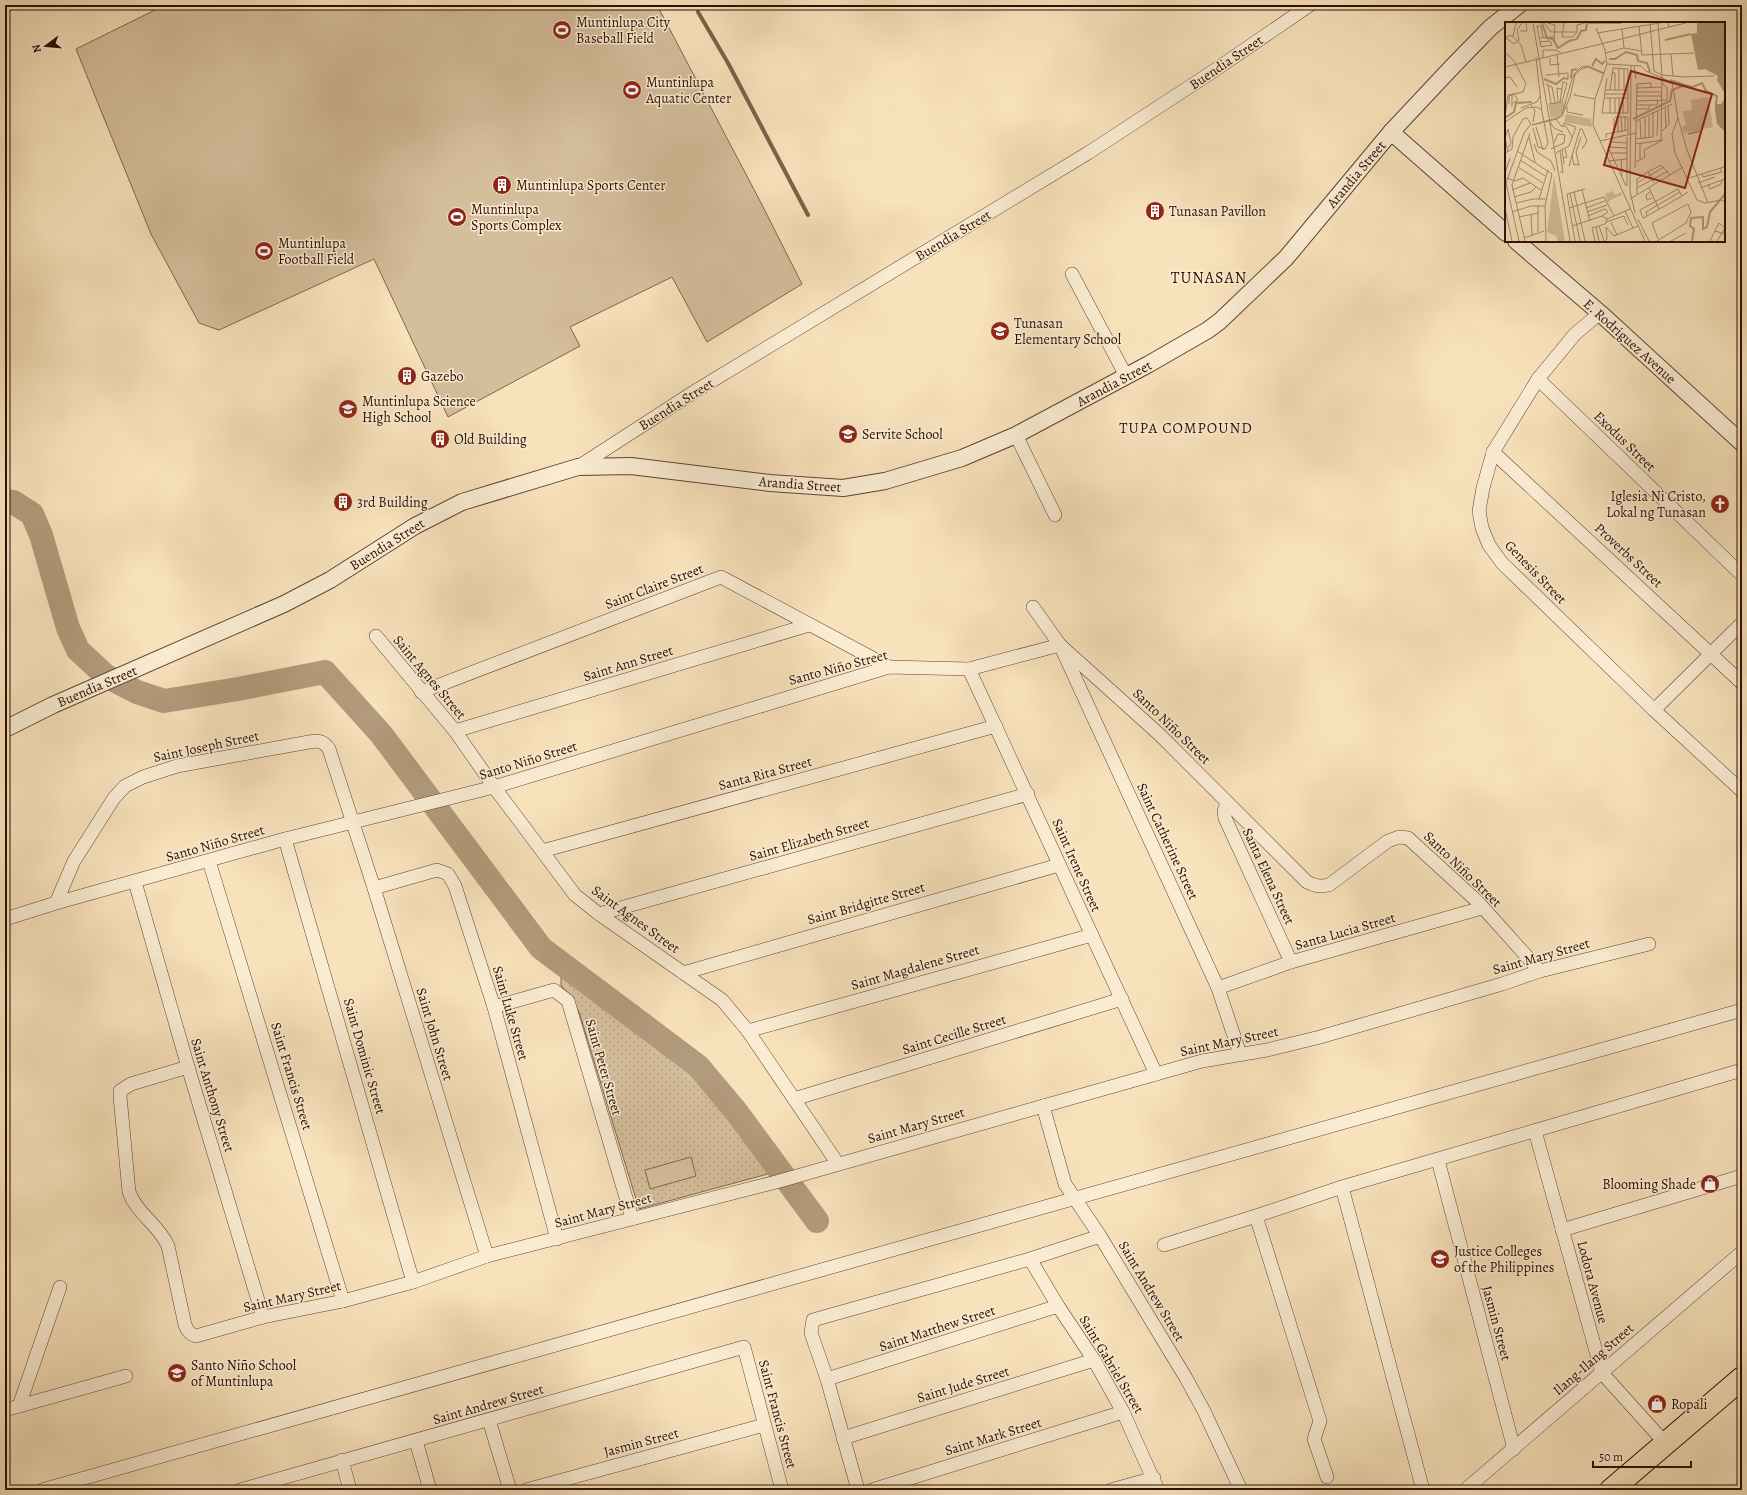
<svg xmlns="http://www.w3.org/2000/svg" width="1747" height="1495" font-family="Alegreya,serif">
<defs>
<pattern id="grass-dots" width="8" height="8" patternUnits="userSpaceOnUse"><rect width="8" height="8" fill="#d5be9c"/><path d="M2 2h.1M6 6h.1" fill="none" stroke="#b7a285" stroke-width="1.8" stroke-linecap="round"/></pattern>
</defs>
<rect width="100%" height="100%" fill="#f8e2bc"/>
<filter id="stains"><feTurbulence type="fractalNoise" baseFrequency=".005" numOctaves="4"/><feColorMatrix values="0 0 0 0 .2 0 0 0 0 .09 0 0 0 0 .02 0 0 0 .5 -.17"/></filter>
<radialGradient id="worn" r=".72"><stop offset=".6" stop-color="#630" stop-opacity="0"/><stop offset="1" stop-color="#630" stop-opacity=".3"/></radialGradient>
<path fill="url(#grass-dots)" stroke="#80664e" d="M561 969 692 1069 775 1172 639 1209 579 1012 561 985Z"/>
<g fill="#d5be9c" stroke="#80664e">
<path d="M165 5H657L760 201 802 284 707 342 672 277 570 327 580 346 448 417 374 259 219 330 199 323 151 234 76 49Z"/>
<path d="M691 1157 696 1176 650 1189 645 1170Z"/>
</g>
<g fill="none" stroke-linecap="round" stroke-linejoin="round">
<path stroke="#7c624b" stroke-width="4" d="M698 12 728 63 808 215"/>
<path stroke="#b29a7c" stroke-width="24" d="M5 501 13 502 32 514 41 535 68 628 78 650 106 676 137 692 164 701 238 689 325 672 381 734 541 948 698 1066 735 1110 817 1221"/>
<defs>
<g id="minor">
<path d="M1072 274 1126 376"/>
<path d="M1600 313 1575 334 1538 379 1493 452 1483 488 1479 511 1482 528 1489 545 1502 563 1654 710 1742 791"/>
<path d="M1538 379 1742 575"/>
<path d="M1016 435 1055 515"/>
<path d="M1493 452 1742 683"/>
<path d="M578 467 697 390 1088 153 1209 74 1310 5"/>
<path d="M1033 607 1060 645 1218 988 1240 1054"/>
<path d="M376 636 455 731 494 787 575 895 599 914 722 1000 748 1031 838 1164"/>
<path d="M1060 645 1160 735 1307 882C1315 886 1320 887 1329 885L1388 841 1399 837 1408 838 1478 902 1540 971"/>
<path d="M969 669 1156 1074"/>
<path d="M421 692 721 577 889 667"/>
<path d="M1654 710 1742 623"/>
<path d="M455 731 809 625"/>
<path d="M1227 803 1224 811 1225 818 1291 962"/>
<path d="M285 839 413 1282"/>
<path d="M542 851 996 726"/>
<path d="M209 861 343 1301"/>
<path d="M135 882 188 1067 263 1317"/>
<path d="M374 888 437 870 448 874 455 886 494 1007 557 1239"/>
<path d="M56 903 74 861 114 798 125 786 143 777 177 766 309 742C319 740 323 741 329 749L374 888 487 1256"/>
<path d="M599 914 1028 794"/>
<path d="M5 919 56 903 285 839 494 787 889 667 969 669 1060 645"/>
<path d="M683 973 1059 865"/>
<path d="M1218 988 1291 962 1482 908"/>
<path d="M494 1007 554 990 568 1001 632 1218"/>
<path d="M748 1031 1092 935"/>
<path d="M188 1067 131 1084 120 1091V1096L129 1192C137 1214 159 1225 168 1246L185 1325C188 1332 190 1334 196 1336L263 1317 343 1301 413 1282 487 1256 776 1182 1202 1061 1267 1050 1320 1037 1502 984 1540 971 1649 944"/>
<path d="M794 1099 1122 999"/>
<path d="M1043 1106 1065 1184 1100 1236 1186 1378 1204 1411 1241 1490"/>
<path d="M1535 1131 1602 1373 1666 1444"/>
<path d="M1438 1160 1514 1449"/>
<path d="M1342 1187 1423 1490"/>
<path d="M1256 1216 1320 1421 1314 1439 1327 1477"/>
<path d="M1562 1230 1742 1176"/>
<path d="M1164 1245 1256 1216 1342 1187 1742 1070"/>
<path d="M1030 1259 1058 1306 1094 1360 1123 1412 1158 1490"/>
<path d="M827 1379 1058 1306"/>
<path d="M19 1406 60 1287"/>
<path d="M5 1410 126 1376"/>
<path d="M489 1420 510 1490"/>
<path d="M843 1438 1094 1360"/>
<path d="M416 1441 430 1490"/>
<path d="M342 1460 350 1490"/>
<path d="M42 1490 1742 1010"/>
<path d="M240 1490 744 1347 782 1490"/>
<path d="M526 1490 764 1425"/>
<path d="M858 1490 827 1379 811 1333 813 1320 1030 1259 1100 1236"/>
<path d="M872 1490 1123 1412"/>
<path d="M1111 1490 1154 1478"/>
<path d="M1465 1490 1742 1252"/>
</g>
<g id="tertiary">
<path d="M1391 132 1506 233"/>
<path d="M1516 241 1600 313 1742 443"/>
<path d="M5 729 53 705 284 604 330 580 415 526 462 502 578 467 631 466 770 483 843 488 885 481 962 458 1016 435 1149 364 1208 330 1220 321 1286 258 1391 132 1453 66 1491 27 1519 5"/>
</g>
<path id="trunk" d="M1611 1490 1742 1378"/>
</defs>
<use href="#minor" stroke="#5e4330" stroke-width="14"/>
<use href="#tertiary" stroke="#5e4330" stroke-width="18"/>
<use href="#trunk" stroke="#2b0e01" stroke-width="24"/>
<use href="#minor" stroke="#faecd3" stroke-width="13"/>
<use href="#tertiary" stroke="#faecd3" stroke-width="16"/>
<use href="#trunk" stroke="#f8e2bc" stroke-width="22"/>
</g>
<defs>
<symbol id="stadium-disc" viewBox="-11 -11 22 22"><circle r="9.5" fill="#8f2418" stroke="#faecd3"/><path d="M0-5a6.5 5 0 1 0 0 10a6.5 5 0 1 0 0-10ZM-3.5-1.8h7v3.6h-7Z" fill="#fff"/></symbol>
<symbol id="building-disc" viewBox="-11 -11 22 22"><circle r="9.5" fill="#8f2418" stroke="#faecd3"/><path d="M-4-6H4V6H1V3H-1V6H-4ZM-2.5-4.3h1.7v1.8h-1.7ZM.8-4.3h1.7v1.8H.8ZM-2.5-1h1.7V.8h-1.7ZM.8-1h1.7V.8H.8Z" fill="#fff"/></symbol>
<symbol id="school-disc" viewBox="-11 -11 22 22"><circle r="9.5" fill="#8f2418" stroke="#faecd3"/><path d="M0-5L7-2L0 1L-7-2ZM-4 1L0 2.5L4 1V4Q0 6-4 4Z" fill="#fff"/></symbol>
<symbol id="church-disc" viewBox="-11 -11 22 22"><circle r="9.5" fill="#8f2418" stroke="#faecd3"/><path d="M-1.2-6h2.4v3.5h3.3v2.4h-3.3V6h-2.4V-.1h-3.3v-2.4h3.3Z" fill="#fff"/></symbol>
<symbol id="shop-disc" viewBox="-11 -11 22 22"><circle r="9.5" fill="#8f2418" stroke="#faecd3"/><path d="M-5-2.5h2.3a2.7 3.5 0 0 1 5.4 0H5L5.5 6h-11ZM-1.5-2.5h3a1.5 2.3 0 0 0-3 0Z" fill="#fff"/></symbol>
<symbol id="university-disc" viewBox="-11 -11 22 22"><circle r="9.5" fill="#8f2418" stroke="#faecd3"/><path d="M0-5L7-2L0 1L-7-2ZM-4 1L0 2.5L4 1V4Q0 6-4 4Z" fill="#fff"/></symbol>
</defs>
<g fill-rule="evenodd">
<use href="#stadium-disc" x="551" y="19" width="22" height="22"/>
<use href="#stadium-disc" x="621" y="79" width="22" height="22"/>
<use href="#building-disc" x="491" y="174" width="22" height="22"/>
<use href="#building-disc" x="1144" y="200" width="22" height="22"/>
<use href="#stadium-disc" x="446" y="206" width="22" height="22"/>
<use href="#stadium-disc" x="253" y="240" width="22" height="22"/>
<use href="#school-disc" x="989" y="320" width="22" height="22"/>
<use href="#building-disc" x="396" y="365" width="22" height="22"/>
<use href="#school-disc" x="337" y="398" width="22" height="22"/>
<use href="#school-disc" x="837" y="423" width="22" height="22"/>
<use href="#building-disc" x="429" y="428" width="22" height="22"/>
<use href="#building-disc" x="332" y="491" width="22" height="22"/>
<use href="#church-disc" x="1709" y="493" width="22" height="22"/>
<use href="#shop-disc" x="1699" y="1173" width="22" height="22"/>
<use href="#university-disc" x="1429" y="1248" width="22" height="22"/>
<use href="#school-disc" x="166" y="1362" width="22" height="22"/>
<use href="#shop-disc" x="1646" y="1393" width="22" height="22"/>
</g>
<g text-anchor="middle" stroke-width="3" stroke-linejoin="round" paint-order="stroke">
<g font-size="14" fill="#2b0e01" stroke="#faecd3" text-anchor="start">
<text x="576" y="27">Muntinlupa City<tspan x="576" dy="16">Baseball Field</tspan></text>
<text x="646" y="87">Muntinlupa<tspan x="646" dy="16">Aquatic Center</tspan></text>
<text x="516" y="190">Muntinlupa Sports Center</text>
<text x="471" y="214">Muntinlupa<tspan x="471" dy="16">Sports Complex</tspan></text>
<text x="1169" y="216">Tunasan Pavillon</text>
<text x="278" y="248">Muntinlupa<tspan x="278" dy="16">Football Field</tspan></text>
<text x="1014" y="328">Tunasan<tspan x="1014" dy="16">Elementary School</tspan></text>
<text x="421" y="381">Gazebo</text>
<text x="362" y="406">Muntinlupa Science<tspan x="362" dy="16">High School</tspan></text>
<text x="862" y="439">Servite School</text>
<text x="454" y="444">Old Building</text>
<text x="1706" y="501" text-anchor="end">Iglesia Ni Cristo,<tspan x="1706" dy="16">Lokal ng Tunasan</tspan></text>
<text x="357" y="507">3rd Building</text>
<text x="1696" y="1189" text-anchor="end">Blooming Shade</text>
<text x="1454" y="1256">Justice Colleges<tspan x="1454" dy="16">of the Philippines</tspan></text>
<text x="191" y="1370">Santo Niño School<tspan x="191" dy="16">of Muntinlupa</tspan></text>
<text x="1671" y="1409">Ropali</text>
</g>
<g font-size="14" fill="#2b0e01" stroke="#faecd3">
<text transform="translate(1226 62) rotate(-34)" y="5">Buendia Street</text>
<text transform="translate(1356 174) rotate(-50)" y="5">Arandia Street</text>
<text transform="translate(953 235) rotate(-31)" y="5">Buendia Street</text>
<text transform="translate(1630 341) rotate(42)" y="5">E. Rodriguez Avenue</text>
<text transform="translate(1114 383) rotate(-28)" y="5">Arandia Street</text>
<text transform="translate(676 404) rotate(-32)" y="5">Buendia Street</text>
<text transform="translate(1625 441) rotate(44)" y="5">Exodus Street</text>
<text transform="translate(800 484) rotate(4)" y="5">Arandia Street</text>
<text transform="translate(387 544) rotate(-32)" y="5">Buendia Street</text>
<text transform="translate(1629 555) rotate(43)" y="5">Proverbs Street</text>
<text transform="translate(1536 572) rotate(46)" y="5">Genesis Street</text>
<text transform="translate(654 586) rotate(-21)" y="5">Saint Claire Street</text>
<text transform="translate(628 663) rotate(-17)" y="5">Saint Ann Street</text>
<text transform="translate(838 667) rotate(-15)" y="5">Santo Niño Street</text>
<text transform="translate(430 677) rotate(50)" y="5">Saint Agnes Street</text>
<text transform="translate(97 686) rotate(-23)" y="5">Buendia Street</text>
<text transform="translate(1172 726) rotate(44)" y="5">Santo Niño Street</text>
<text transform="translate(206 746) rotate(-12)" y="5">Saint Joseph Street</text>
<text transform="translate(528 760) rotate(-17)" y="5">Santo Niño Street</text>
<text transform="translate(765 773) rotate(-15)" y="5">Santa Rita Street</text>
<text transform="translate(809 839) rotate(-16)" y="5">Saint Elizabeth Street</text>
<text transform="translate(1168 841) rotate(65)" y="5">Saint Catherine Street</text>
<text transform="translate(215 843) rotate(-16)" y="5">Santo Niño Street</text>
<text transform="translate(1077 865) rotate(66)" y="5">Saint Irene Street</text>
<text transform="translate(1463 869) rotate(44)" y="5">Santo Niño Street</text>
<text transform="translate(1269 876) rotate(65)" y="5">Santa Elena Street</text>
<text transform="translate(866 903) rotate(-16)" y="5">Saint Bridgitte Street</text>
<text transform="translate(636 919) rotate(36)" y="5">Saint Agnes Street</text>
<text transform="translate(1345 931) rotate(-16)" y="5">Santa Lucia Street</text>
<text transform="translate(1541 956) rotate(-16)" y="5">Saint Mary Street</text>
<text transform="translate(915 967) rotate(-16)" y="5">Saint Magdalene Street</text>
<text transform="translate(511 1013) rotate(74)" y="5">Saint Luke Street</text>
<text transform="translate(435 1034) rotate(73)" y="5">Saint John Street</text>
<text transform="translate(954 1034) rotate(-17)" y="5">Saint Cecille Street</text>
<text transform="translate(1229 1041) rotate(-12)" y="5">Saint Mary Street</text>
<text transform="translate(365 1056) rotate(74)" y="5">Saint Dominic Street</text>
<text transform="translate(604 1067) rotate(74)" y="5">Saint Peter Street</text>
<text transform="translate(292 1076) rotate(73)" y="5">Saint Francis Street</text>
<text transform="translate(213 1095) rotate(73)" y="5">Saint Anthony Street</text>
<text transform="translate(916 1125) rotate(-16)" y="5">Saint Mary Street</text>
<text transform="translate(603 1210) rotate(-15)" y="5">Saint Mary Street</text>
<text transform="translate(1593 1282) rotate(75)" y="5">Lodora Avenue</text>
<text transform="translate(1152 1291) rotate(59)" y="5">Saint Andrew Street</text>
<text transform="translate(292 1296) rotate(-13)" y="5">Saint Mary Street</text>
<text transform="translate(1497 1323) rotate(75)" y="5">Jasmin Street</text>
<text transform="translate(937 1328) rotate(-18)" y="5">Saint Matthew Street</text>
<text transform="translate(1593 1359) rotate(-41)" y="5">Ilang-Ilang Street</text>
<text transform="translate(1112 1364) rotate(59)" y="5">Saint Gabriel Street</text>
<text transform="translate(963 1384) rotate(-17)" y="5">Saint Jude Street</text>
<text transform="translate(488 1404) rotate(-16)" y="5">Saint Andrew Street</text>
<text transform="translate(778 1414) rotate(75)" y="5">Saint Francis Street</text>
<text transform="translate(993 1436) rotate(-17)" y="5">Saint Mark Street</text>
<text transform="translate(641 1442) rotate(-15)" y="5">Jasmin Street</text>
</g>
<g font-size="15" letter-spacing="1" fill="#2b0e01" stroke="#faecd3">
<text x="1186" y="433">TUPA COMPOUND</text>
</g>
<g font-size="16" letter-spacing="1" fill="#2b0e01" stroke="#faecd3">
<text x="1209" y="283">TUNASAN</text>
</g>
</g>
<g transform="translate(1505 22)">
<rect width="220" height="220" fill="#f8e2bc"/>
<path d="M61 92 86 97 87 105 59 100ZM108 169 110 173 116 170 117 173 105 178 103 182 100 172Z" fill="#d5be9c"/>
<path d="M57 80 61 81 58 90 52 95 46 96 43 82ZM49 154 60 219H53L51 214 42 210Z" fill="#d5be9c"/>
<path d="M203 75 208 105 179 111 177 105 181 103 177 89 187 88 186 78Z" fill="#d5be9c"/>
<path d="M192 1H220V72L212 58 213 54 200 47 193 48 186 12 192 11ZM220 76V110L212 102 210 89V82H216Z" fill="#b29a7c"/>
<path fill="none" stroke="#b29a7c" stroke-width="2" d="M37 1 42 16 48 17 53 26 64 19 72 17 76 9 81 8 82 1H116M160 18 186 12M104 37H110L121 30 132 33 133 39 142 41 145 50M87 44 91 37 97 42 100 39M66 56 67 48 72 47M39 57 51 62 59 56 63 57M165 58 180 63M0 96 9 90 11 81 27 80M128 97 165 79 167 68 180 63 188 65 197 61 201 69 212 74 211 82M183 112 195 109M187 219 189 207 185 204 186 196 198 195V207L202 205 205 190 220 172"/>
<path fill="none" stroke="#a68d71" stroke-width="1" d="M11 1 8 14 16 23 21 40M28 1 65 219M39 1 46 10H72M43 1 50 3 49 18M59 1 57 15H68L72 10M145 1 149 49 157 53 179 55 209 54M153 1 157 53 156 119M134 4 137 33 189 31M164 5 181 1M91 6 100 28 102 42 90 77 88 103 140 219M117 7 119 26M15 9H22L21 1M72 10V3L80 1M92 11 155 1M8 14H2L1 16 9 22 14 18 12 8 17 1M34 16 49 15M35 20 45 19 47 23 36 25 32 4H36L38 15M96 22 164 5 163 1M0 30 9 39 21 62 18 70 3 73 0 94M101 31 119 26 136 29M166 32 168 54M52 33 54 55M38 36V28H51L56 31M45 36V43L55 42M102 42 136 44 141 49 167 60 173 96 182 128 203 181M126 44 125 169 130 191M129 44 131 57M0 45 96 22M107 50 110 51V68M99 52 83 45 76 47 70 53 65 75 57 94 52 97 27 103 52 96 57 92 67 57 70 51 76 45 83 44 99 51M41 53 63 51V57M0 56 5 55 12 65M102 56 97 91H123V47L108 46 105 68M41 62 47 65 50 81M43 63 46 81M132 66 157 65M101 68H123M114 68V47M119 68V47M131 70H157M70 71 69 73 90 77M100 72H123M131 74H157M100 76H123M114 76V91M132 79 162 78V66L157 61M53 80 52 66 57 67M55 80 58 60 62 61 57 80M4 82V74L9 72 13 78 8 81M44 82 57 80M26 83 30 88 28 100M131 83H152L153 78M7 85V72M62 85V90L78 93M160 85 161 106M16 86 32 80 35 74M131 87H144L145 83M105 91V76M110 91V76M118 91V76M110 95H123V112M113 95V110M116 95 117 110M120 95V108M173 96 167 112 170 131 192 178 200 181 216 178 220 180M51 97 56 104H61L67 115M135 98 136 117M131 99 167 82M0 100 21 86 32 85 37 88M45 100 49 106 58 110M31 105 38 128M58 105 59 101 71 105M28 106 33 125 40 127 43 121 37 90 31 35M157 109 164 102 163 84M109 111V96M152 114 153 88M24 115 30 140M144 115V94M148 115V90M101 116V112L123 108M140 116V96M131 117 148 115M95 119 131 111M107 120 122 121M29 122 32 130 46 139 50 149M131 122 158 118M135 122V137M103 125 121 164M103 125 122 126M3 126 6 121 3 107 0 116 3 130M46 127 59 121 60 113 53 112 49 121M12 129 47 152 40 184 41 219M55 129 58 151 55 149M0 131 7 127 8 115 18 97 22 96M105 131H122M52 132V130L64 124 71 105M67 133 69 143 73 142M58 136 62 135 60 127M116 137 117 154M15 138 40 154M103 139 122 137M131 140 140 135 139 128 156 119M57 143 59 141 57 128M64 144 75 107H77L82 119 77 127M74 144 71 130 76 115M13 145 38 161M130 146 132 62 146 61V65M143 150 149 161M0 151 5 136M197 152 198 155 217 150 215 146M2 156 10 159 18 156 36 168M184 156 219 145M132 161 159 145M193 161 210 155M203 162 205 167 216 162 217 158M122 164V115M132 166 163 149M144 166 154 187M195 166 220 157M7 168 25 161M77 168 85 199M69 170 80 219M145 170 141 173 142 178 147 176M65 171 75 219M132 173V157L143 150 156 143 165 153M177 174 173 167 135 188 138 196H139L142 194 177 174 183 170M9 175 26 170 31 165M34 177 43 148M125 177 178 145M11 181 28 177H41M0 186 7 219M64 186 99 175 109 194M81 186 100 179M120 189 128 206M7 190 26 184H40M82 190 102 183M26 192 27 213M83 194 100 187 103 190 97 194M142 194 141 190 175 170M14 195 33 191M133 197 144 219M101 200 119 194 123 203M106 200 112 213M67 204 97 194 102 197 125 187M94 204 99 219M91 205 94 219M101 205 109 214 133 204M210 209 214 201 220 206 212 219M33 210V184M19 216 39 209M14 219 1 161 19 111 26 102 22 96M20 219 7 163 25 111M70 219 62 172 80 167M90 219 87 206 100 202 102 197M100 219 102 217 101 205M152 219 181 201 186 190 183 182 147 201 153 217M166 219 181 211M205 219 210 209 220 212"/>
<path fill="#8f2418" fill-opacity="0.15" stroke="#8f2418" stroke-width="2" d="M126 49 207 72 180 166 99 143Z"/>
<rect width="220" height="220" fill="none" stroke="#2b0e01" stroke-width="2"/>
</g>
<rect width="1747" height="1495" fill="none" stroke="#f8e2bc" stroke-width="20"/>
<rect x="6" y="6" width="1735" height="1483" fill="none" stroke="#2b0e01" stroke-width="2"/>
<rect x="10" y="10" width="1727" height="1475" fill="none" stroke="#2b0e01"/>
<g transform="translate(46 46) rotate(254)" stroke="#faecd3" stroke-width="3" paint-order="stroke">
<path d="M0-3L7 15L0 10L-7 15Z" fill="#2b0e01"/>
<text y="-6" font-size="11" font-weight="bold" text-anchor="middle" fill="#2b0e01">N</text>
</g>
<path d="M1593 1461v6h98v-6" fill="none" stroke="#2b0e01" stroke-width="2"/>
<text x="1599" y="1461" font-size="12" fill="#2b0e01" stroke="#faecd3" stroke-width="3" paint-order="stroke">50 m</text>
<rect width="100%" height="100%" filter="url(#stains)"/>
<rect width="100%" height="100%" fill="url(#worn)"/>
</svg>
